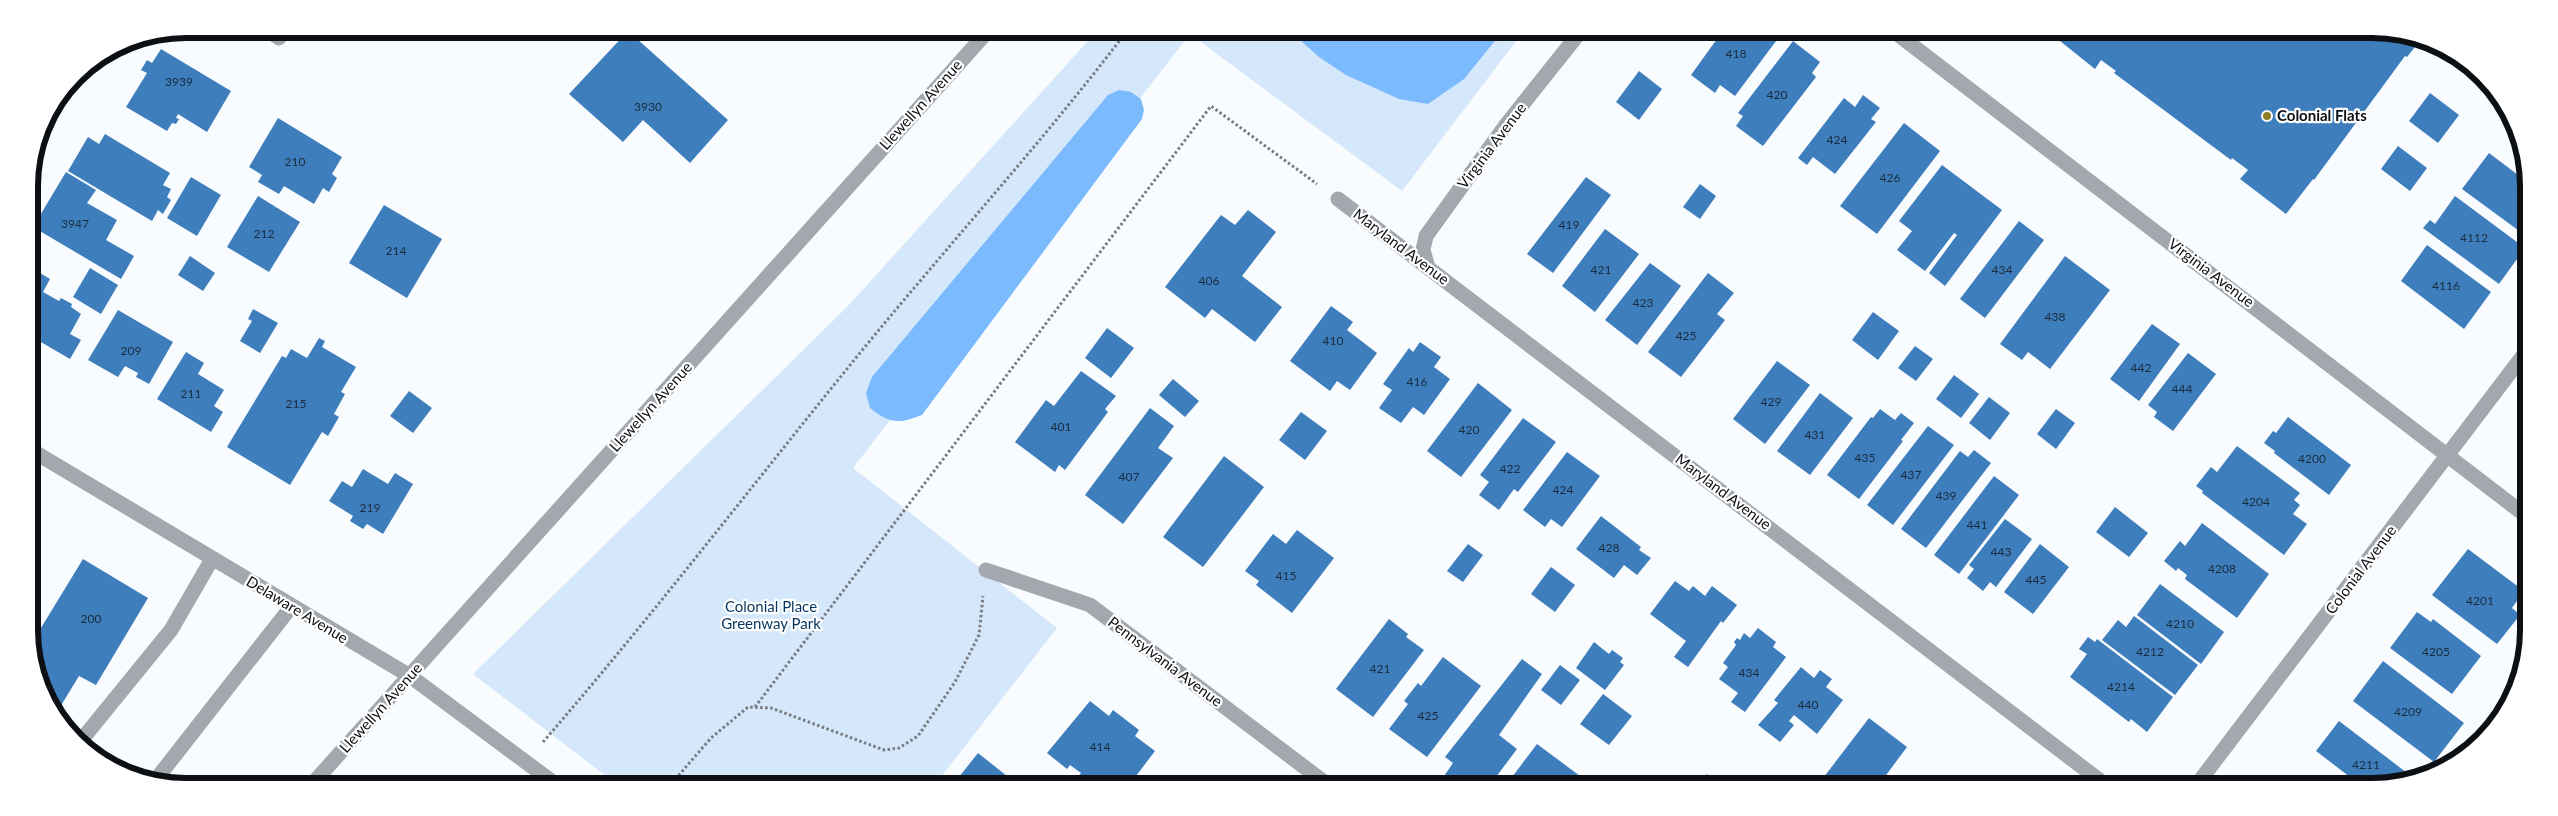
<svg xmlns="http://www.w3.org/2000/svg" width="2558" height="816" font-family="Lato,sans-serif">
<rect width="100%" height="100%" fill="#f9fcff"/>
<path fill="#d4e7fb" d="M1097 31 1523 32 1402 191 1190 34 853 468 1057 628 941 777 949 784 615 783 473 674 848 306Z"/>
<g fill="#7bbbfd">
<path d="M1271 31 1502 32 1464 79 1428 104 1399 99 1346 75 1319 57 1299 39Z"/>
<path d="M1119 90 1131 92 1141 99 1144 110 1142 119 922 415C899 424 890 424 870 408L866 393 872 377 1108 95Z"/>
</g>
<g fill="#3f7ebc">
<path d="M628 31 728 120 690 163 643 120 623 142 569 94Z"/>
<path d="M1722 32 1782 33 1735 96 1720 85 1715 93 1691 75Z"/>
<path d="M2050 33 2413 34 2422 38 2407 57 2405 56 2314 180 2313 179 2286 214 2240 179 2248 170 2232 158 2231 160 2114 73 2116 71 2101 60 2095 69Z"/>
<path d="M1793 41 1820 62 1812 73 1816 77 1763 146 1736 126 1743 116 1738 113Z"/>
<path d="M161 49 231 91 207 132 178 114 176 118 179 119 176 124 172 123 167 131 126 107 147 73 141 70 147 60 152 63Z"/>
<path d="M1639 71 1662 89 1639 120 1616 102Z"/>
<path d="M2430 93 2459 115 2438 143 2409 121Z"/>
<path d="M1863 95 1880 108 1871 119 1876 122 1835 174 1813 157 1807 165 1798 158 1844 98 1855 107Z"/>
<path d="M278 118 342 157 332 174 337 178 329 192 323 188 314 204 284 186 279 194 258 182 262 175 249 167Z"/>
<path d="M1904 123 1940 151 1877 234 1840 206Z"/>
<path d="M105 134 170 173 163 185 171 189 167 197 171 200 163 214 158 210 152 221 68 171 88 137 99 144Z"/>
<path d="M2398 146 2427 168 2410 191 2381 169Z"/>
<path d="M2489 153 2526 181V236L2462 189Z"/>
<path d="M1942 165 2002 210 1945 286 1929 273 1957 235 1954 233 1925 271 1897 250 1912 231 1899 221Z"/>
<path d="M66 172 96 190 87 203 117 220 106 240 134 256 121 279 33 227Z"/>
<path d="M191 177 221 195 197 236 167 218Z"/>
<path d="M1586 177 1611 195 1553 273 1527 254Z"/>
<path d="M1700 184 1716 196 1700 219 1683 207Z"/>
<path d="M258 196 300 222 269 272 227 247Z"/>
<path d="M2455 196 2525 248 2499 284 2423 228 2430 220 2435 224Z"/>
<path d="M384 205 442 239 407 298 349 263Z"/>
<path d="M1248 210 1276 232 1242 276 1282 307 1255 342 1212 309 1205 318 1165 287 1221 215 1235 225Z"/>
<path d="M2019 221 2044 240 1985 318 1960 299Z"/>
<path d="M1605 229 1639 254 1595 312 1562 286Z"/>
<path d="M2427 245 2491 292 2464 329 2401 281Z"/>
<path d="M190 256 215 273 203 291 178 275Z"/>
<path d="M2065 256 2110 290 2050 369 2028 352 2022 360 2000 344Z"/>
<path d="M1650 263 1681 286 1637 345 1605 320Z"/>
<path d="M30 267 50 279 43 292 59 301 61 298 72 304 71 307 81 314 70 334 81 340 70 359 34 338 30 344Z"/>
<path d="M90 268 118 285 101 314 73 297Z"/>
<path d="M1708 273 1734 293 1717 314 1725 320 1681 377 1648 352Z"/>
<path d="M1331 306 1353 322 1347 330 1377 353 1350 390 1337 381 1330 391 1290 361Z"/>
<path d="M253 309 278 323 260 353 240 341 252 321 248 319Z"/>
<path d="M118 310 173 342 149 384 136 377 138 373 125 366 118 377 88 360Z"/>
<path d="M1873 312 1899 331 1878 360 1852 340Z"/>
<path d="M2152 324 2180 344 2139 401 2110 379Z"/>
<path d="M1107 328 1134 348 1111 378 1085 358Z"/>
<path d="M319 338 325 341 322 347 356 367 341 392 345 394 334 414 339 417 328 436 322 432 290 485 227 447 282 356 286 358 291 349 307 358Z"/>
<path d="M1420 342 1441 357 1434 367 1450 379 1424 415 1413 407 1401 423 1379 408 1392 390 1383 384 1409 348 1413 352Z"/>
<path d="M1915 346 1933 359 1916 381 1898 368Z"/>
<path d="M186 352 204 363 198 374 224 390 214 406 223 412 211 432 157 399Z"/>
<path d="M2188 353 2216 374 2173 431 2154 417 2157 412 2148 405Z"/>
<path d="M1777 361 1810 385 1765 444 1733 419Z"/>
<path d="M1081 371 1116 396 1105 409 1108 412 1065 470 1059 465 1055 472 1015 442 1046 400 1054 406Z"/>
<path d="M1954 375 1979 394 1961 418 1936 399Z"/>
<path d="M1173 379 1199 401 1185 417 1159 395Z"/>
<path d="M1478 383 1512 410 1461 477 1427 451Z"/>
<path d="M409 391 432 408 413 433 390 416Z"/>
<path d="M1820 393 1853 418 1810 475 1777 451Z"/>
<path d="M1989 397 2010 413 1990 440 1969 423Z"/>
<path d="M1150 408 1174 426 1158 448 1173 458 1123 524 1085 495Z"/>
<path d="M1880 409 1895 420 1901 413 1914 423 1901 440 1903 441 1859 499 1827 475 1871 417 1873 418Z"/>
<path d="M2056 409 2075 423 2056 449 2037 434Z"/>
<path d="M1301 412 1327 431 1305 460 1279 440Z"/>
<path d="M2288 417 2351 465 2329 495 2274 453 2275 451 2264 443 2273 431 2276 433Z"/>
<path d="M1523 418 1556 442 1518 492 1514 489 1499 510 1479 495 1489 482 1480 475Z"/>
<path d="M1928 426 1954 445 1893 525 1867 505Z"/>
<path d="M2237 446 2300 493 2294 500 2300 505 2293 514 2307 524 2284 555 2202 493 2203 491 2196 486 2211 467 2217 472Z"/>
<path d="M1974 450 1991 463 1926 548 1901 529 1960 451 1968 457Z"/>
<path d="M1567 452 1600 476 1562 527 1551 519 1545 527 1523 510Z"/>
<path d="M1224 456 1264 487 1203 567 1163 537Z"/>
<path d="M363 469 388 484 395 473 413 484 383 534 367 524 363 529 350 521 353 516 329 501 342 481 352 487Z"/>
<path d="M1994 476 2019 495 1959 574 1934 555Z"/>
<path d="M2115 507 2148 533 2129 557 2096 532Z"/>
<path d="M1601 516 1641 547 1639 550 1651 558 1637 575 1624 565 1614 578 1576 549Z"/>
<path d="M2005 519 2032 539 1996 587 1990 582 1983 591 1967 578 1974 569 1969 565Z"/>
<path d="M2202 523 2269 574 2237 618 2185 579 2187 575 2178 568 2176 571 2164 561 2180 541 2185 546Z"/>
<path d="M1297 530 1334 558 1292 613 1256 585 1259 581 1245 571 1273 534 1286 544Z"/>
<path d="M1468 544 1483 555 1463 582 1447 571Z"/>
<path d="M2040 544 2069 567 2033 614 2004 592Z"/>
<path d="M2468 549 2524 591 2512 608 2520 615 2497 644 2432 595Z"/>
<path d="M83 559 148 598 96 685 79 676 57 712 32 661V639L33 641Z"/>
<path d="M1551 567 1575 585 1555 612 1531 594Z"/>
<path d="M1675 581 1689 591 1693 586 1705 596 1712 586 1737 605 1723 623 1721 621 1688 667 1674 657 1686 641 1650 614Z"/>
<path d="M2160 584 2224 632 2201 664 2137 615Z"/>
<path d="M2417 612 2431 622 2433 619 2481 656 2452 694 2390 648Z"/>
<path d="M2134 616 2198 665 2175 695 2102 640 2118 620 2126 627Z"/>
<path d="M1389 619 1408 634 1406 637 1424 650 1373 717 1336 689Z"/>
<path d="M1758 628 1776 642 1773 647 1786 657 1745 712 1731 702 1738 693 1719 679 1728 667 1723 663 1736 645 1734 642 1737 638 1740 640 1744 633 1750 638Z"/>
<path d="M2088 637 2095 642 2097 639 2173 697 2147 732 2131 719 2129 722 2070 677 2087 654 2079 649Z"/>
<path d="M1594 642 1609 654 1612 650 1623 658 1620 662 1624 665 1605 690 1576 668Z"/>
<path d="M1443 657 1481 686 1427 757 1389 729 1408 704 1404 701 1418 683 1421 686Z"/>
<path d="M1522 659 1542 674 1499 735 1517 749 1490 785 1478 783 1476 785H1456L1444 776 1453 763 1445 757Z"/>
<path d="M2383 661 2464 723 2434 762 2353 701Z"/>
<path d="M1560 665 1580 680 1561 705 1541 690Z"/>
<path d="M1801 667 1814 678 1820 670 1832 679 1826 687 1843 700 1817 734 1794 715 1789 721 1794 725 1780 742 1758 725 1778 703 1774 700Z"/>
<path d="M1603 694 1632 716 1609 745 1580 724Z"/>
<path d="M1090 701 1109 716 1113 710 1139 730 1135 736 1155 751 1136 776 1140 779 1136 784H1072L1081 773 1070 765 1067 769 1047 753Z"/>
<path d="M1869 718 1907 747 1878 786H1817Z"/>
<path d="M2339 721 2415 779 2382 787H2363L2316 751Z"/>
<path d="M1537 744 1580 776 1574 785H1506Z"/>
<path d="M978 753 1007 776 1000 784 955 782Z"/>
<path d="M1707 774 1722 785H1698Z"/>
<path d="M1205 776 1215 784H1199Z"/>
<path d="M1913 776 1926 786H1905Z"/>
<path d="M1185 778 1193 784H1180Z"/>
<path d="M1981 780 1989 786H1977Z"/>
<path d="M2284 782 2288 786 2293 787H2281Z"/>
</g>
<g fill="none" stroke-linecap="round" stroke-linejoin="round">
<g stroke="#787b7f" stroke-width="3" stroke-dasharray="2.5 2.5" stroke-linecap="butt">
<path d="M755 707 1211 106 1317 184"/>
<path d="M543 742C654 614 757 479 864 348 951 242 1044 140 1127 31"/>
<path d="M672 783 711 738 748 707 771 708 884 750 899 748 918 736 955 682 979 635 983 596"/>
</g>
<g stroke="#a3a8ae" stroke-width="15">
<path d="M265 29 279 38"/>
<path d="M1896 33 2525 515"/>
<path d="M1338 199 2107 786"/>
<path d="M1428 267 1423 250 1426 236 1506 125 1580 32"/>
<path d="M31 450 410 676 554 783"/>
<path d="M986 570 1090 605 1328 785"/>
<path d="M79 743 171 630 212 559"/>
<path d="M154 782 291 607"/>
<path d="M314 782 988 31"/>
<path d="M2195 787 2525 353"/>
</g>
</g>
<circle fill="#8c7f26" stroke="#fff" stroke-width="2" cx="2267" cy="116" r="5"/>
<g text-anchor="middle" stroke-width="4.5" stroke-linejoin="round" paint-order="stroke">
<g font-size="12" fill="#192c3e">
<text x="1736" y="58">418</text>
<text x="179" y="86">3939</text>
<text x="1777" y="99">420</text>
<text x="648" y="111">3930</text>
<text x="1837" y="144">424</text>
<text x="295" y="166">210</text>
<text x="1890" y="182">426</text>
<text x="75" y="228">3947</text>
<text x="1569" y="229">419</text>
<text x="264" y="238">212</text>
<text x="2474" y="242">4112</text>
<text x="396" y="255">214</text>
<text x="1601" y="274">421</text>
<text x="2002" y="274">434</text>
<text x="1209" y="285">406</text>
<text x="2446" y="290">4116</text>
<text x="1643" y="307">423</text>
<text x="2055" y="321">438</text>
<text x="1686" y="340">425</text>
<text x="1333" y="345">410</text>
<text x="131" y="355">209</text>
<text x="2141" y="372">442</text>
<text x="1417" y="386">416</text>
<text x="2182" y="393">444</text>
<text x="191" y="398">211</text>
<text x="1771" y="406">429</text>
<text x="296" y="408">215</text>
<text x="1061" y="431">401</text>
<text x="1469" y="434">420</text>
<text x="1815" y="439">431</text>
<text x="1865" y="462">435</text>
<text x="2312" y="463">4200</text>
<text x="1510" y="473">422</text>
<text x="1911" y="479">437</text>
<text x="1129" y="481">407</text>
<text x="1563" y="494">424</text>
<text x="1946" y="500">439</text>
<text x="2256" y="506">4204</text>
<text x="370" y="512">219</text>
<text x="1977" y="529">441</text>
<text x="1609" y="552">428</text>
<text x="2001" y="556">443</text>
<text x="2222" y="573">4208</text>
<text x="1286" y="580">415</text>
<text x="2036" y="584">445</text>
<text x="2480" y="605">4201</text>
<text x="91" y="623">200</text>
<text x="2180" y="628">4210</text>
<text x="2150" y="656">4212</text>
<text x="2436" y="656">4205</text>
<text x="1380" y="673">421</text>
<text x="1749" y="677">434</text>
<text x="2121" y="691">4214</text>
<text x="1808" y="709">440</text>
<text x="2408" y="716">4209</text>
<text x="1428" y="720">425</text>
<text x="1100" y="751">414</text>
<text x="2366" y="769">4211</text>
</g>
<g font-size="15" fill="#0c1014" stroke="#fff">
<text transform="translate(921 105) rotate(-48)" y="5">Llewellyn Avenue</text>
<text transform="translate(1492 146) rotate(-53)" y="5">Virginia Avenue</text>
<text transform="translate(1401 247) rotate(37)" y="5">Maryland Avenue</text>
<text transform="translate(2211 273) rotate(37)" y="5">Virginia Avenue</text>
<text transform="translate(651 407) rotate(-48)" y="5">Llewellyn Avenue</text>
<text transform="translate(1723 492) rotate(37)" y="5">Maryland Avenue</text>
<text transform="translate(2361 570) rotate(-53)" y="5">Colonial Avenue</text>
<text transform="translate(297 610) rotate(31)" y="5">Delaware Avenue</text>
<text transform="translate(1165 662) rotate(37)" y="5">Pennsylvania Avenue</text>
<text transform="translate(381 708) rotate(-48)" y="5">Llewellyn Avenue</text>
</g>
<g font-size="15" font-weight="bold" fill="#0c1014" stroke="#fff" text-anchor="start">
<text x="2277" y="121">Colonial Flats</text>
</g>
<g font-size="15" fill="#06355f" stroke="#fff">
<text x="771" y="612">Colonial Place<tspan x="771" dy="17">Greenway Park</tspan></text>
</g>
</g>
<path d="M0 0H2558V816H0ZM186 38H2372A148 148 0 0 1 2520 186V630A148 148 0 0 1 2372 778H186A148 148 0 0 1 38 630V186A148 148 0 0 1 186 38Z" fill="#fff" fill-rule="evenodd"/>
<path fill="none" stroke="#0c1014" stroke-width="6" d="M186 38H2372A148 148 0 0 1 2520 186V630A148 148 0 0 1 2372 778H186A148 148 0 0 1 38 630V186A148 148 0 0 1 186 38Z"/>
</svg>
